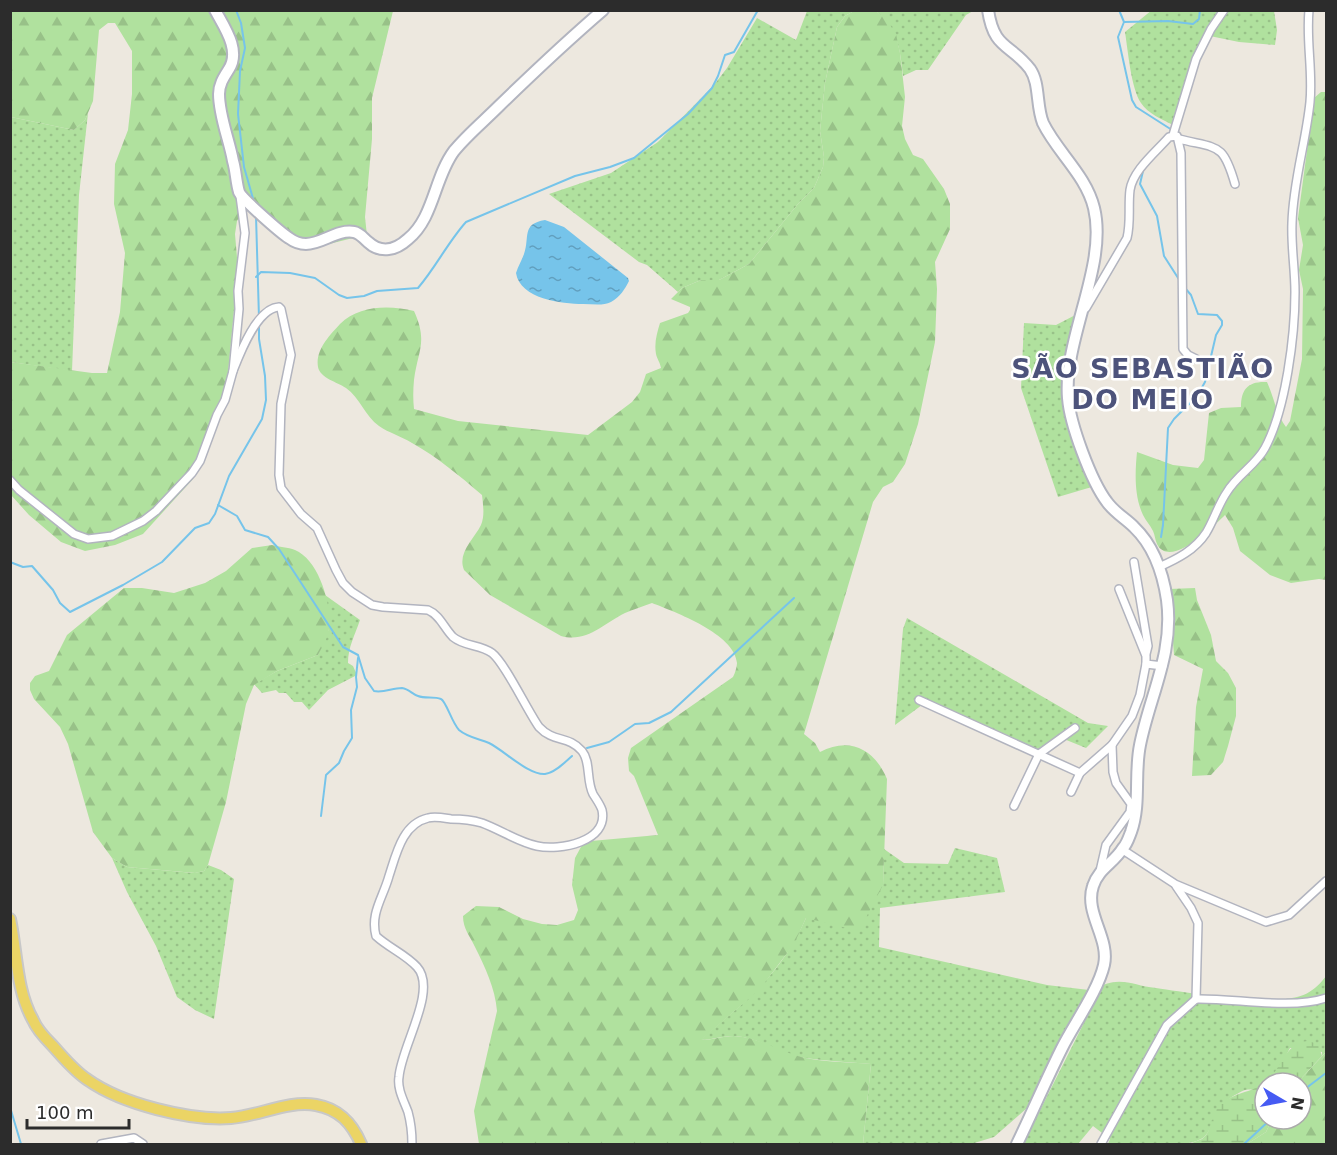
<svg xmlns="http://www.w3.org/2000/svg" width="1337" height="1155" font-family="'DejaVu Sans',sans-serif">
<defs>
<pattern id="grass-dots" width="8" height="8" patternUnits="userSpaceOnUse" patternTransform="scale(1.5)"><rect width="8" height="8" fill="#b0e19e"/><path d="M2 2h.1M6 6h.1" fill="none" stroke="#98c188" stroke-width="1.8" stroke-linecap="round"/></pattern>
<pattern id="forest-firs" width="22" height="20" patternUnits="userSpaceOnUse" patternTransform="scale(1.5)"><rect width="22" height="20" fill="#b0e19e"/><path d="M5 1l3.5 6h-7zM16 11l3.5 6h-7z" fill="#98c188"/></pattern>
<pattern id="wetland-marsh" width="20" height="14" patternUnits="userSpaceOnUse" patternTransform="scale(1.5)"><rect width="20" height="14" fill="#b0e19e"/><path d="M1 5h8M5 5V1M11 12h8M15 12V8" fill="none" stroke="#98c188"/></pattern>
<pattern id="water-ripples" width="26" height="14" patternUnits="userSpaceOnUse" patternTransform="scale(1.5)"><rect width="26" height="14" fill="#76c4ea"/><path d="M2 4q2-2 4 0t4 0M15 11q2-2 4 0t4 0" fill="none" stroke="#619fbe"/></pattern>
</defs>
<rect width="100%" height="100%" fill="#ede8df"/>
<g fill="url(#grass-dots)">
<path d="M1152 10 1274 11 1277 30 1275 45 1239 42 1205 35 1173 125C1163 120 1147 113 1141 103 1131 88 1128 51 1125 32Z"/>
<path d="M807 11H854L845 16 837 27 825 83 820 131 824 157 823 167 814 188 798 204 749 264 719 280H701L682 288 678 292 647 265 639 262 549 194 611 173 658 142 714 85 727 68 757 18 796 40Z"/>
<path d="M876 11H973L966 15 928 70H916L903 76C900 48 898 30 876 11Z"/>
<path d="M88 113 79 195 72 371 11 362V117L74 130 85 120Z"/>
<path d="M1085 310 1072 368V401L1095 486 1058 497 1021 388 1024 323 1056 325Z"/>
<path d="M325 595 360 620C355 635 348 647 348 663L353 666 357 675 328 690 309 710 302 702H294L286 693H279L276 690 262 693 254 684 277 671 318 655 329 629Z"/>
<path d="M907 618 1088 723 1108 726 1086 748 1059 737 1039 751 1003 733H997L926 702 895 725 903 629Z"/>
<path d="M955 848 997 858 1005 892 880 908 879 947 1047 985 1089 990 1035 1101 994 1137 971 1144H863L871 1064C849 1062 827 1061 805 1058 780 1054 759 1037 733 1036 722 1036 711 1040 700 1040 747 1000 780 976 806 918L883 885 884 849 904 863 948 864Z"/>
<path d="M112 858 127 867 194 873 204 871 208 865 221 870 234 879 214 1019 195 1010 177 997 156 946 127 892Z"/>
<path d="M1326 976V1052L1322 1056V1052L1290 1048C1283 1061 1274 1081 1259 1088 1255 1090 1249 1089 1245 1090 1240 1092 1233 1096 1229 1099 1211 1111 1215 1127 1204 1137 1189 1150 1129 1144 1108 1144L1110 1139 1093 1126 1078 1144H1023L1103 985C1123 977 1135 986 1156 988 1191 993 1276 1008 1306 994 1315 989 1321 983 1326 976Z"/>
</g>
<g fill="url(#forest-firs)">
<path d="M11 11H393L372 98V139L365 217 368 245 353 238 329 244 305 242 279 226 263 208 254 206 242 212 237 221 235 234 238 269 226 394 193 479 143 534 115 545 85 551 61 542 29 515 11 495V362L92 373H107L120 312 125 253 114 204 115 164 128 130 132 94V51L115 23H108L99 30 93 101 85 120 74 130 11 117Z"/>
<path d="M854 11H876L886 19 896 34 900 53 905 97 902 126 905 139 913 155 923 159 944 189 950 204V229L935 262 937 289 935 342 918 424 905 464 893 482 883 487 873 502 804 734 815 743 820 752C850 736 875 750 887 779L883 885 859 931 806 918 794 944 760 989 701 1040C712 1040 723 1036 734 1036 758 1037 778 1051 801 1057 823 1062 848 1062 871 1064L863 1144H479L474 1111 497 1011C495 988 485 967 475 947 470 936 463 929 463 916L476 906 499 907 523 919 542 924 557 925 574 920 578 910 572 885 575 858 582 845 591 841 658 835 634 776 629 771 628 758 631 748 733 677C735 673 737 667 737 663 735 634 675 612 652 603 644 606 634 609 625 613 603 624 587 643 561 636L490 595 464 570C457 553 474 539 481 525 485 515 483 505 482 495 460 476 437 457 412 443 401 436 389 433 379 426 365 416 360 398 346 388 337 382 320 378 318 367 315 350 330 335 340 324 359 305 390 305 414 311 428 342 418 350 414 380 413 390 413 400 414 409L458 421 588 435 632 402 640 392 646 374 661 368C660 362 657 359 656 354 654 343 657 333 660 323L688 313 690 310V307L671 299 682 288 701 280H719L749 264 798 204 814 188 823 167 824 157 820 131 825 83 837 27 845 16Z"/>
<path d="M1321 92H1326V580L1319 579 1291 583 1270 575 1240 551 1233 528 1225 515C1215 525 1170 570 1157 544 1155 540 1155 535 1153 531 1150 525 1146 521 1143 515 1134 496 1135 472 1137 452L1173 465 1198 468 1204 460 1209 413 1221 408 1241 407C1241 389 1248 381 1267 382 1274 397 1276 414 1286 427L1290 421 1302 359 1303 289 1299 270 1303 245 1298 218 1314 98Z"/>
<path d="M272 545C279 547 288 547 295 550 319 560 332 605 329 629 328 638 322 647 318 655L277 671 254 685 246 704 226 802 208 865 204 871 195 873 127 867 112 858 93 832 68 744 60 727 34 699 30 690V683L35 676 49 671 67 635 124 588H142L174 593 205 583 226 571 252 548Z"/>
<path d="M1195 588 1197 600 1211 635 1216 661 1228 673 1236 688V716L1228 746 1223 762 1211 775 1192 776 1196 707 1203 669 1174 655 1169 589Z"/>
<path d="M1326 1052V1144H1247L1266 1132 1272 1119H1301V1083H1297Z"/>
</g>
<path fill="url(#wetland-marsh)" d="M1308 1041 1318 1044 1322 1056 1297 1083H1265V1119H1272L1266 1132 1247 1144H1189C1193 1142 1198 1141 1202 1139 1212 1132 1210 1119 1216 1110 1229 1091 1253 1094 1267 1081 1283 1066 1285 1043 1308 1041Z"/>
<path fill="url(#water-ripples)" d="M545 220 564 227 628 278 629 281C625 289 620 297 611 302 603 306 593 304 583 304 562 304 520 299 516 273 518 266 522 260 524 254 530 237 521 224 545 220Z"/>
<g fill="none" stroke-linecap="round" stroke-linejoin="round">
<g stroke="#76c4ea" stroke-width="2">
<path d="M236 10 241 23 245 48 240 71 238 114 244 167 254 202"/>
<path d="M1119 10 1124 22"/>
<path d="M1124 22 1118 37 1132 100 1136 107 1172 130"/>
<path d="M1124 22 1168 21 1193 24 1199 19 1200 10"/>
<path d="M1143 171 1140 184 1157 216 1164 256 1180 281"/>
<path d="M256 216 259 318"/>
<path d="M256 277 261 272 290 273 315 278 339 295 347 298 364 296 377 291 418 288C436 267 448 242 466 222L575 176 610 167 634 158 688 114 712 88 718 76 725 55 734 52 758 10"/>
<path d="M218 505 237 516 245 530 268 537 279 549 343 647 358 655 365 678 374 691C384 693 392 688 402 688 409 689 412 694 418 696 425 699 434 696 441 699 446 701 452 723 459 730 467 737 479 739 489 743 505 751 528 775 545 774 555 773 565 762 572 756"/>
<path d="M1161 537 1163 525 1168 428 1174 419 1197 396 1205 382 1216 335 1222 325V321L1217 315 1198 314 1191 295 1185 288"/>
<path d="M10 562 23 567 32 566 53 590 60 603 70 612 123 585 162 562 195 528 209 523 215 514 229 476 262 419 266 400 265 376 259 339V324"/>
<path d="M587 748 609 742 635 724 649 723 671 712 794 598"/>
<path d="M321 816 326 775 339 763 344 751 352 738 351 710 357 687 356 677 358 658"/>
<path d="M1301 1092 1326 1073"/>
<path d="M10 1107 21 1144"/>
<path d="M1244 1144 1271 1119"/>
</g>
<defs>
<g id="street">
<path d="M1173 135 1196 59 1211 29 1224 10"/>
<path d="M1179 139C1218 149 1223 142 1235 184"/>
<path d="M1086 308 1127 238C1131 222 1128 206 1130 190 1133 170 1156 152 1169 137L1177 136 1181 153 1183 349 1188 355 1196 359"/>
<path d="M233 371C240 353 257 308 279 307L281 309 291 355 281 404 279 475 281 488 301 514 317 528 336 570 343 583 352 592 372 605 383 607 428 610C440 615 444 628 453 637 465 647 480 644 492 653 505 663 527 710 539 727 554 743 568 735 582 751 591 762 586 780 593 794 596 799 600 804 602 810 609 842 559 851 537 846 518 842 501 830 482 823 472 820 461 819 451 819 444 818 435 816 428 818 402 824 396 855 389 876 383 898 370 913 376 936 389 948 405 954 417 967 438 990 401 1047 399 1077 397 1089 404 1101 408 1112 411 1123 412 1134 412 1144"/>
<path d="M10 480 19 490 74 534 88 539 112 536 143 521 156 511 192 473 200 461 217 415 225 400 233 371 239 309 238 291 245 233 240 196"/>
<path d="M1134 562 1148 646 1146 654"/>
<path d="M1159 567C1177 559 1195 550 1206 533 1214 520 1218 505 1227 492 1237 475 1256 465 1265 448 1286 409 1295 335 1295 292 1295 269 1291 246 1292 223 1293 182 1306 142 1310 102 1313 71 1306 41 1309 10"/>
<path d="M1119 589 1146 656V664L1163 666"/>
<path d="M919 700 1080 773"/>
<path d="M1071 792 1080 773 1112 745"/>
<path d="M1014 806 1039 754 1075 728"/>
<path d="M1123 850 1175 884 1266 922 1289 915 1326 881"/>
<path d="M1100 871 1106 845 1130 812 1131 804 1116 783 1113 772 1112 745 1132 716 1140 695 1146 664"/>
<path d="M1176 886 1191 908 1198 923 1196 999"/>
<path d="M1196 999C1235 998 1290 1010 1326 998"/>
<path d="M101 1144 134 1138 143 1144"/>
<path d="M1101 1144 1167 1025 1196 999"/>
</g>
<g id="secondary">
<path d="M215 10C224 27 241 50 229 69 224 77 219 84 219 94 219 116 229 139 233 161 236 171 236 182 239 192 242 199 281 233 289 238 293 241 300 244 306 244 322 244 337 229 354 232 360 233 363 238 368 242 381 254 396 250 408 239 434 218 434 178 454 151 467 135 484 121 499 106 533 73 567 41 603 10"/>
<path d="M988 10C994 50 1010 43 1030 69 1040 83 1036 106 1043 123 1057 152 1086 175 1094 208 1108 265 1063 339 1068 398 1070 424 1091 481 1107 502 1115 513 1125 518 1134 527 1154 546 1163 573 1167 600 1174 653 1150 695 1140 745 1134 774 1141 804 1131 832 1129 837 1127 844 1123 848 1114 863 1098 869 1093 886 1084 913 1110 938 1104 965 1098 991 1074 1024 1062 1048 1046 1080 1032 1113 1017 1144"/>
</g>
<path id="primary" d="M10 919C17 952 16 990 33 1020 37 1030 45 1038 52 1045 63 1057 74 1071 88 1080 122 1104 190 1121 231 1118 259 1116 288 1100 316 1105 339 1109 352 1123 361 1144"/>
</defs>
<use href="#street" stroke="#b2b4bf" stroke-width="10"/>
<use href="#secondary" stroke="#b2b4bf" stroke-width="14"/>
<use href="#primary" stroke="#c8c8c8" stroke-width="14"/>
<use href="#street" stroke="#fff" stroke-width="7"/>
<use href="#secondary" stroke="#fff" stroke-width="10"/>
<use href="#primary" stroke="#ebd465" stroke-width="10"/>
</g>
<g text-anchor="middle" stroke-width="5" stroke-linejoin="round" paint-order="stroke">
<g font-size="27" font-weight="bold" letter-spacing="1.5" fill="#4d537b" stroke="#fff">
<text x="1143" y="378">SÃO SEBASTIÃO<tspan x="1143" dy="31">DO MEIO</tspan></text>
</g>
</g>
<rect width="1337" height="1155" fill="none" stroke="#2c2c2c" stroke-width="24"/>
<g transform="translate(1283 1101) rotate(100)"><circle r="28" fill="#ffffff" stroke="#ababab" stroke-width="1.5"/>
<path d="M0-4.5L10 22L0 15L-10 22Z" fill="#465bf3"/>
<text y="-9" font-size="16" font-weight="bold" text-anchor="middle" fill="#2c2c2c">N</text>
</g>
<path d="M27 1119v9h102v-9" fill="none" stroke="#2c2c2c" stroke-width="3"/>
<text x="36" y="1119" font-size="18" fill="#2c2c2c" stroke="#ffffff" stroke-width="4.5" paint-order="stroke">100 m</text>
</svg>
